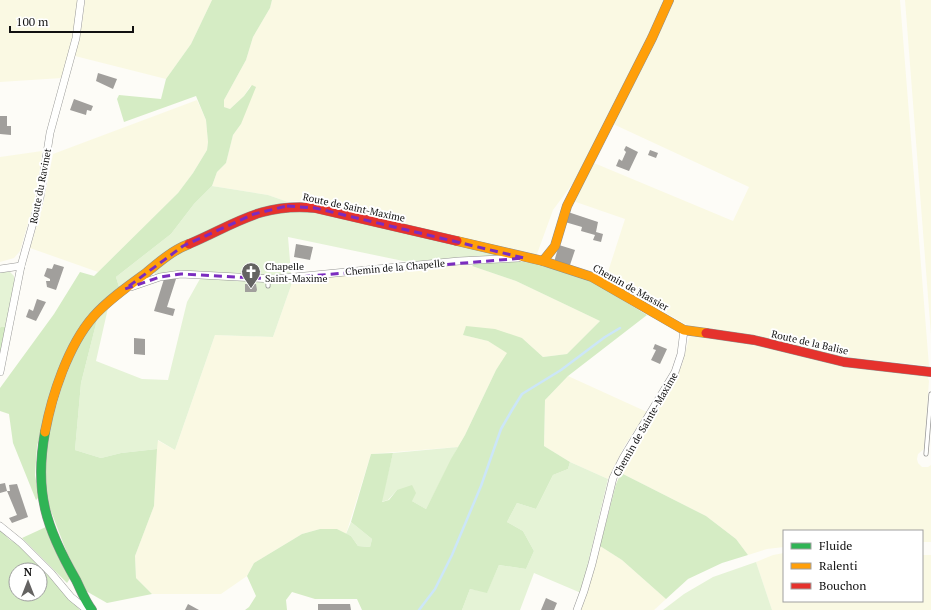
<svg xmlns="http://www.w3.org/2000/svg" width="931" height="610" font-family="'PT Serif',serif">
<rect width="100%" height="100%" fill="#fdfcf7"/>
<g fill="#faf9e3">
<path d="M0 0H78L76 23 62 78 0 82Z"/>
<path d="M85 0H212L191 44 166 79 75 56 82 25Z"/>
<path d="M272 0H664L660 12 579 175 553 210 537 254 530 255 319 204 296 201 288 202 268 195 212 186 217 172 226 163 233 135 241 124 251 85 244 96 230 109 224 107V100L246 60 253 37 270 8Z"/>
<path d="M672 0H900L929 366 837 356 687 325 606 278 625 219 573 201 594 163 733 221 749 187 613 124Z"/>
<path d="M905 0H931V335Z"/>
<path d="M197 100 206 120 208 142 207 150 193 173 178 193 98 272 30 248 43 205 53 154Z"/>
<path d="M42 151 39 176 33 206 20 251 14 258 0 262V157Z"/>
<path d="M461 264 472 266 516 281 600 321 567 354 543 357 522 338 463 335 488 341 508 353 496 370 465 435 458 447 371 454 346 534 337 529H320L302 534 254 563 247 576 221 594H152L136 578 135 556 154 506 157 440 175 450 215 335 273 337 293 280Z"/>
<path d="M691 336 731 339 927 375 929 381 924 449 918 454 917 459 918 463 922 467H928L931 465V542H922V531H784V547L767 549 748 555 736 539 706 516 621 473 634 446 673 382 682 365 689 338Z"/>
<path d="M568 376 647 412 625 445 608 479 570 462 544 446 545 400Z"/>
<path d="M600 546 622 560 666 599 654 610H580L584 602Z"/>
<path d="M784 553V601H922V555H931V610H772L756 562 773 555Z"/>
</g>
<g fill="#e5f3d6">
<path d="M212 186 268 195 288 202 250 212 181 245 120 290 116 277 171 234 194 204Z"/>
<path d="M297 209 509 256 408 262 288 237 291 273 266 276 199 271 176 272 156 275 153 271 183 251 261 214Z"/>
<path d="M0 272H10L14 276V284L6 327 0 328Z"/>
<path d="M201 277 293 280 273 337 215 335 175 450 158 440 157 449 121 453 101 458 75 450 81 383 97 320 108 308 96 361 142 379 168 380 187 302Z"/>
<path d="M458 447 426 509 412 501 397 490 388 500 381 502 393 453Z"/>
<path d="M570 462 608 479 581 593 534 573 520 610H462L470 589 487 592 499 565 526 569 534 551 523 531 507 522 517 503 536 509 553 475 568 469Z"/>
<path d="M351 522 372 539 370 547 358 546 351 536 346 534Z"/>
<path d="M756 562 772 610H663L684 594 713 577Z"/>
</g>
<g fill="#d5ecc4" fill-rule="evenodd">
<path d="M212 0H272L270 8 253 37 246 60 224 100V107L230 109 244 96 252 85 256 87 241 124 233 135 226 163 217 172 212 186 194 204 171 234 116 277 120 290 89 318 46 413 37 446 35 475 39 497 36 500 13 443 9 414 0 411V388L54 314 80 272 94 276 178 193 193 173 207 150 208 142 206 120 196 96 124 122 117 99 119 95 161 99 166 79 191 44Z"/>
<path d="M518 261 537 264 588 279 647 315 568 376 545 400 544 446 570 462 568 469 553 475 536 509 517 503 507 522 523 531 534 551 526 569 499 565 487 593 470 589 462 610H362L357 599H315L292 592 286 600 287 610H245L249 607 256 596 247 576 254 563 302 534 320 529H337L351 536 358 546 370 547 372 539 351 522 371 454 393 453 382 502 389 500 397 490 412 485 416 493 412 501 426 509 451 459 465 435 496 370 507 353 488 341 463 335 466 326 495 329 522 338 543 357 567 354 600 321 516 281 472 266 475 263Z"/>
<path d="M94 320H97L81 383 75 450 101 458 121 453 157 449 154 506 135 556 136 578 152 594 107 603 86 591 67 553 49 506 45 490 44 470 46 441 62 386 78 345Z"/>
<path d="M1 327H6L0 361V328Z"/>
<path d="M621 473 706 516 736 539 748 555 722 563 688 579 666 599 622 560 600 546 616 484Z"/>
<path d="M48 526 71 577 67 583 22 538Z"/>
<path d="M0 530 10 540 20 545 80 610H0ZM16 570H40V594H16Z"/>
</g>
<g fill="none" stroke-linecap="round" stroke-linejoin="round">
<path stroke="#cce6f8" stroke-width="2.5" d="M419 610 435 589 452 555 481 486 501 429 512 410 522 394 561 370 605 337 620 328"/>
</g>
<g fill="#a19f9c">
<path d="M98 73 117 79 113 89 96 81Z"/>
<path d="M74 99 93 106 91 111 87 110 86 115 70 110Z"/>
<path d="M0 116H7V126H11V135L0 134Z"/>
<path d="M626 146 638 152 629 171 616 166 619 159 622 161 626 152 624 150Z"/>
<path d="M650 150 658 153 656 158 648 155Z"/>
<path d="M568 212 598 222 596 232 603 234 601 242 593 240 595 235 581 231 582 227 565 222Z"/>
<path d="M296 244 313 247 310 260 294 257Z"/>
<path d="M559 245 575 250 570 265 554 262Z"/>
<path d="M54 264 64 267 56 290 47 287 46 281H50V279L44 276 47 268 52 269Z"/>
<path d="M169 277 176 279 167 307 175 309 173 316 154 311 164 279 168 280Z"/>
<path d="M245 284H256L257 290 256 292H245Z"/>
<path d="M37 299 46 302 36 321 26 317 29 309 33 311Z"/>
<path d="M134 338 145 339V355L134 354Z"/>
<path d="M655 344 667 349 660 364 651 360 656 350 653 349Z"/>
<path d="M5 483 7 491 0 493V484Z"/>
<path d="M17 484 28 517 12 523 9 518 17 515 7 491H10L9 485Z"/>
<path d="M546 598 557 603 554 610H541Z"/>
<path d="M188 604 199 610H185Z"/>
<path d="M318 604H350L351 610H318Z"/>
</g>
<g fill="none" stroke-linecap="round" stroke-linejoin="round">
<defs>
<g id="lane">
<path d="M268 278V286"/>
<path d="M926 454 931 394"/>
</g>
<g id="street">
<path d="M0 269 21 266"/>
<path d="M131 287 160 277 181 274 274 279 459 261 518 258"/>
<path d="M0 372 21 266 40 198 50 133 76 38 81 0"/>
<path d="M0 526 21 543 51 573 71 597 87 610"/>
<path d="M577 610 584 591 592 564 613 478 623 458 675 372 681 354 684 330"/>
</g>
<path id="fast" d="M45 432C34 492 46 528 76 580 81 590 85 601 92 610"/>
<g id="slow">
<path d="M457 241 543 261 555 246 567 206 652 38 669 0"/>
<path d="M543 261 592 277 684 330 706 333"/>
<path d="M45 432C52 395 68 346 93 317 107 301 128 286 146 273 159 262 173 250 189 244"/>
</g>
<g id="jam">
<path d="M189 244C236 224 260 203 315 208L457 241"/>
<path d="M706 333 754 340 844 362 931 372"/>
</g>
</defs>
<use href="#lane" stroke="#979795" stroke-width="5"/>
<use href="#street" stroke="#979795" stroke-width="8"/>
<use href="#fast" stroke="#8e8d8b" stroke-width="10"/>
<use href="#slow" stroke="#8e8d8b" stroke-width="10"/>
<use href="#jam" stroke="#8e8d8b" stroke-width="10"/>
<use href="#lane" stroke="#fffffe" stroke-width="3.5"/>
<use href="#street" stroke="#fffffe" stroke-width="7"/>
<use href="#fast" stroke="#30b455" stroke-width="9"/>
<use href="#slow" stroke="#ff9f0a" stroke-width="9"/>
<use href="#jam" stroke="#e5322d" stroke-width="9"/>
</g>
<path fill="none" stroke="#7b2cbf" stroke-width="3" stroke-dasharray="8 5" stroke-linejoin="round" d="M287 206 315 208 524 258 274 279 181 274 160 277 125 289 183 246 254 214Z"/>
<defs>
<symbol id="church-pin" viewBox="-11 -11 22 30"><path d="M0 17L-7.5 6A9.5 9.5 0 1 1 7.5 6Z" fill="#646362" stroke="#fff"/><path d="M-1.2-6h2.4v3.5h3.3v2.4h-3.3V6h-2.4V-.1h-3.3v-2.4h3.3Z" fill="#fff"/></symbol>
</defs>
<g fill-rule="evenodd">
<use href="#church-pin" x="240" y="261" width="22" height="30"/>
</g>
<g text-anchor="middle" stroke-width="4" stroke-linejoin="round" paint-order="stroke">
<g font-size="10" fill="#111" stroke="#fff">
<text transform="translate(40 186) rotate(-79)" y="4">Route du Ravinet</text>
<text transform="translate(354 207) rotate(12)" y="4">Route de Saint-Maxime</text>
<text transform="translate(395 267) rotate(-5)" y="4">Chemin de la Chapelle</text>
<text transform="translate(631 287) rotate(29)" y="4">Chemin de Massier</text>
<text transform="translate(810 342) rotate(13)" y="4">Route de la Balise</text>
<text transform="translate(645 424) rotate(-60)" y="4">Chemin de Sainte-Maxime</text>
</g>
<g font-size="10" fill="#111" stroke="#fff" text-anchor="start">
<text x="265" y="270">Chapelle<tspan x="265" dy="12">Saint-Maxime</tspan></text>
</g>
</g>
<rect x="783" y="530" width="140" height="72" fill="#ffffff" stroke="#a0a0a0"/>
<rect x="791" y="543" width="20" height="6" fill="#30b455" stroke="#a0a0a0"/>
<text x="819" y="550" font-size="12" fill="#111111">Fluide</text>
<rect x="791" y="563" width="20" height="6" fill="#ff9f0a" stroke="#a0a0a0"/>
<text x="819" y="570" font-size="12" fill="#111111">Ralenti</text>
<rect x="791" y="583" width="20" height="6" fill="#e5322d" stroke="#a0a0a0"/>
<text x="819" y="590" font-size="12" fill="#111111">Bouchon</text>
<g transform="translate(28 582)"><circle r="19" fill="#ffffff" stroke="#a0a0a0"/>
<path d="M0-3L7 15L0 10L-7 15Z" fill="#646362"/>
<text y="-6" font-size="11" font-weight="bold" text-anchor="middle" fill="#111111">N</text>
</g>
<path d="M10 26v6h123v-6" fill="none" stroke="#111111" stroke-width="2"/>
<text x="16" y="26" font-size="12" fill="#111111" stroke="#ffffff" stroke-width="3" paint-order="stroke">100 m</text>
</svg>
